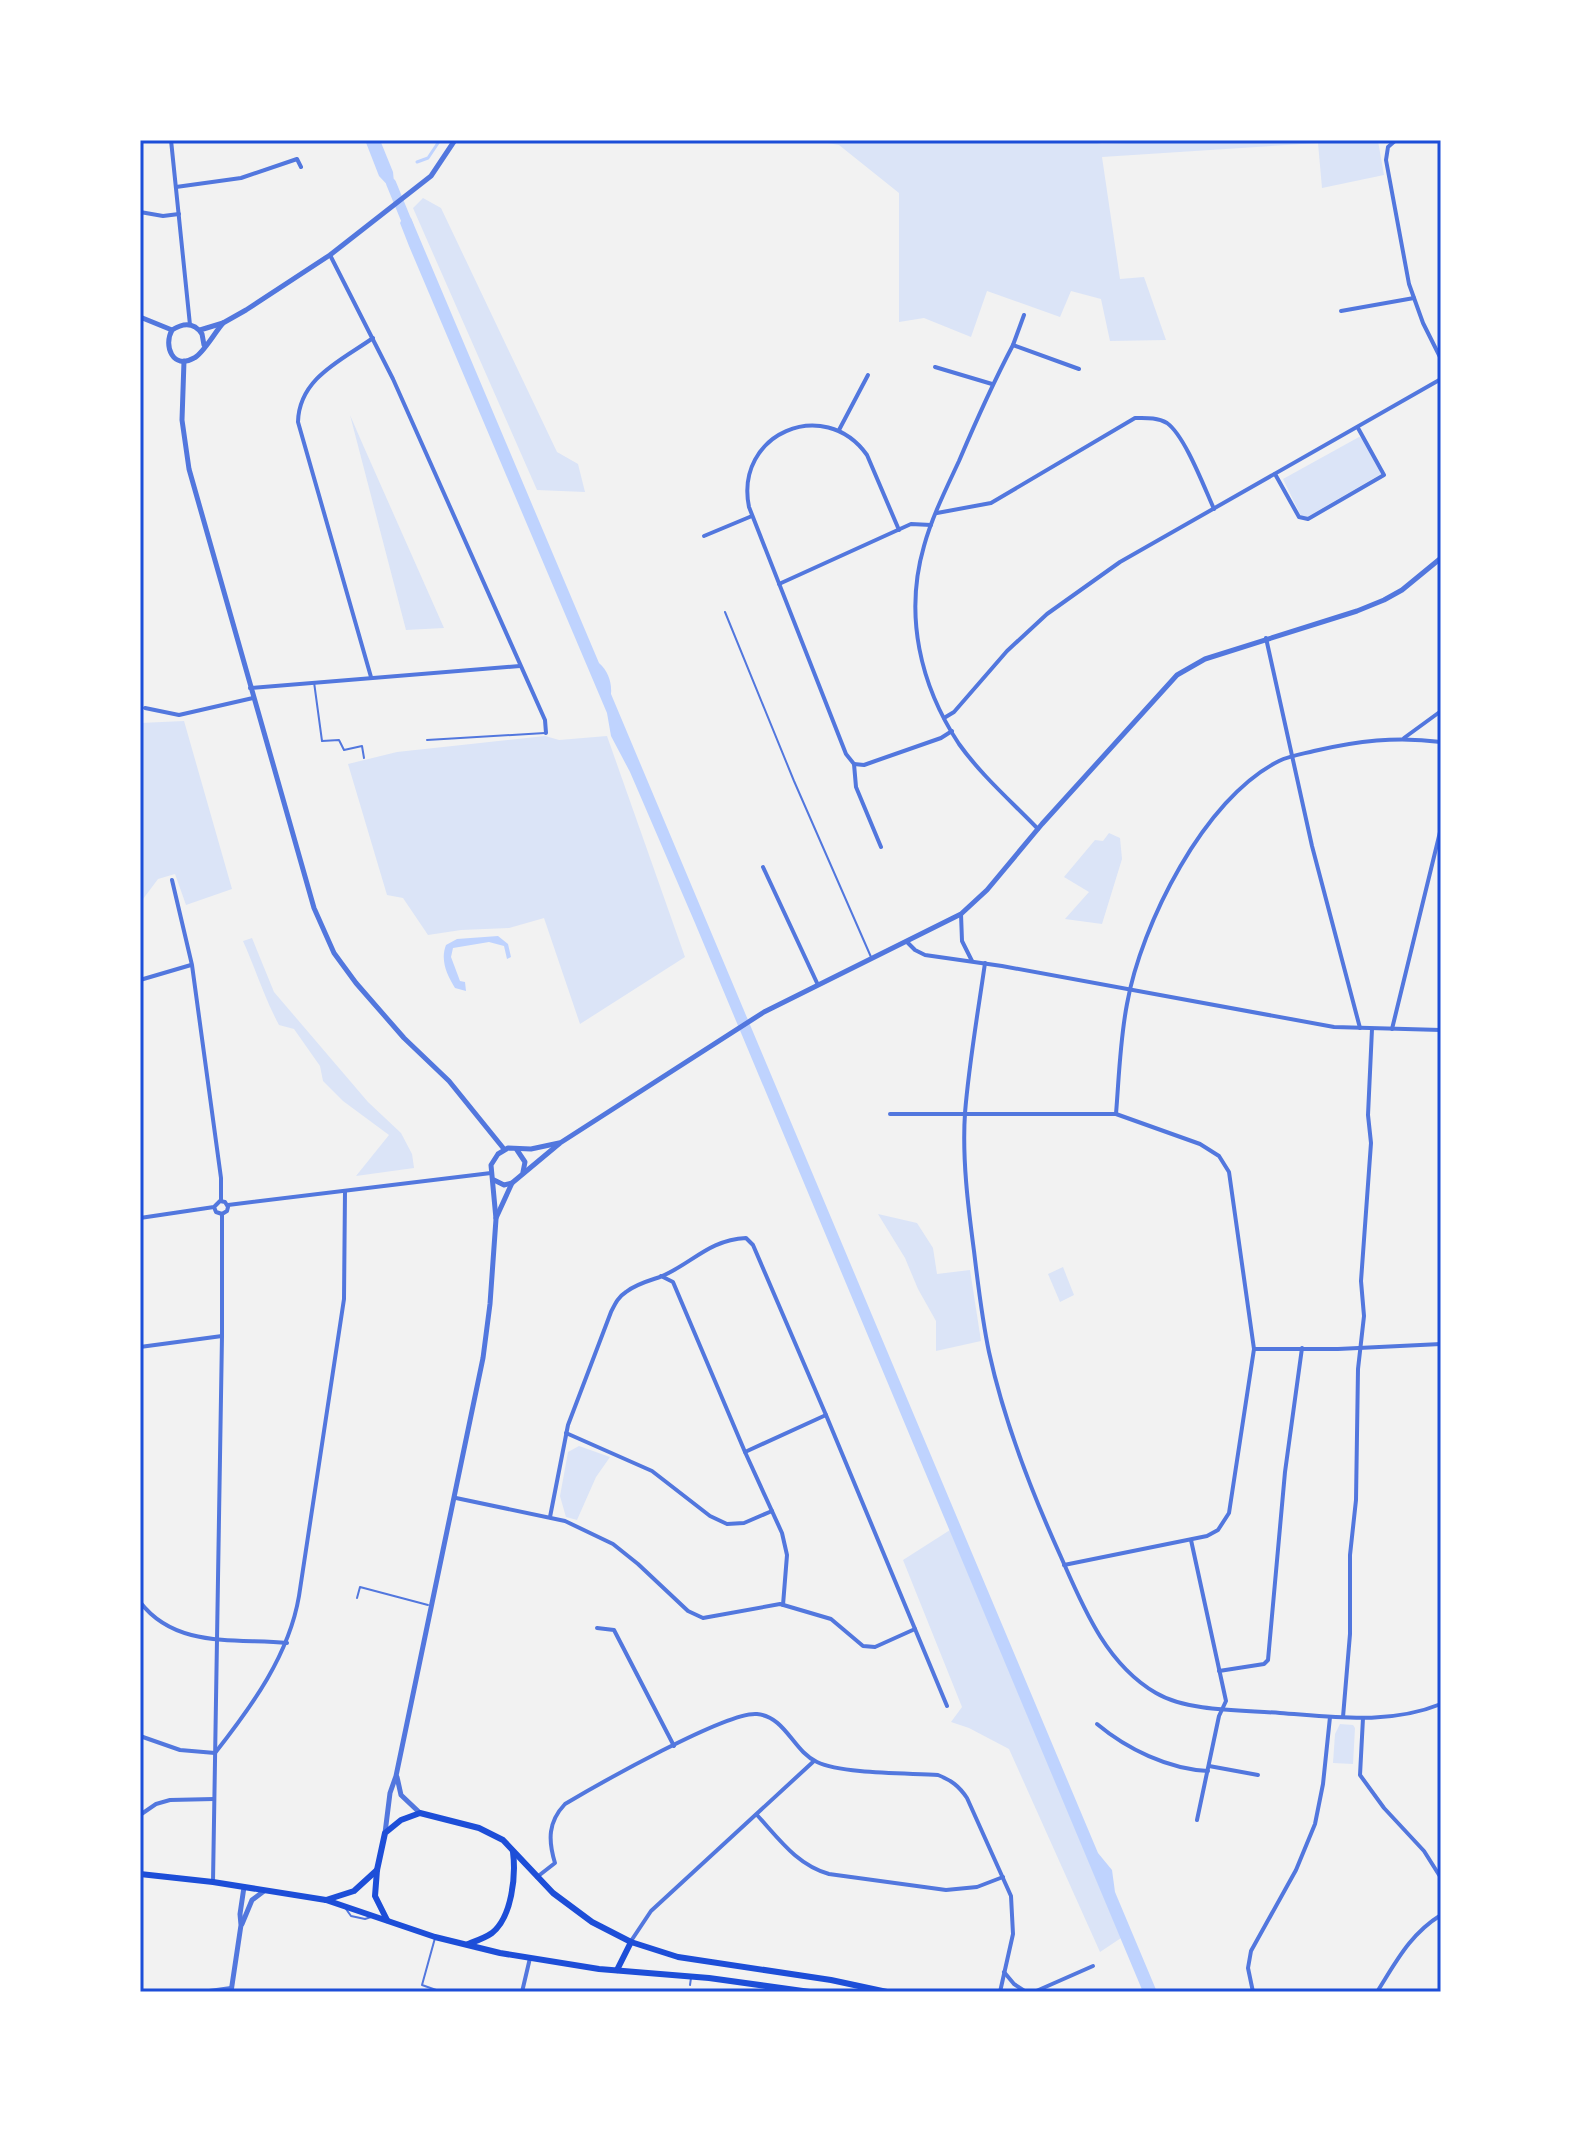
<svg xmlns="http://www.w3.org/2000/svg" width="1581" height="2132" font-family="Poppins,sans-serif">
<rect width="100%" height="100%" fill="#f2f2f2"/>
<g fill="#dbe4f7">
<path d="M811 140H1083L1102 144 1205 140H1380L1378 141 1384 175 1322 188 1318 143 1102 157 1120 279 1144 277 1166 340 1110 341 1101 299 1071 291 1060 317 987 291 971 337 924 318 899 322V193L839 145Z"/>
<path d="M423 198 441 208 557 452 578 464 585 492 537 490 413 208Z"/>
<path d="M350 415 363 445 444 628 406 630Z"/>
<path d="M1359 437 1362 438 1381 474 1307 517 1301 516 1283 479Z"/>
<path d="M184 721 232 889 186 905 175 874 158 879 140 903V723Z"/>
<path d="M545 736 559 740 607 736 685 957 580 1024 544 918 509 928 461 930 428 935 403 898 387 895 348 764 397 752Z"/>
<path d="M1109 833 1120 838 1122 859 1102 924 1065 919 1089 892 1064 877 1095 840 1103 841Z"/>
<path d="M252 938 274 992 368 1102 401 1133 412 1154 414 1168 356 1176 389 1135 343 1101 323 1081 320 1066 294 1029 279 1025C264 997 256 970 243 941Z"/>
<path d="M878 1214 917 1223 933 1248 937 1274 970 1270 981 1341 936 1351V1321L918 1289 905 1258Z"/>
<path d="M1063 1267 1074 1295 1060 1302 1048 1274Z"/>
<path d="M579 1446 610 1457 596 1477 577 1520 566 1517 560 1496 568 1452Z"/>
<path d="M950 1530 1121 1938 1100 1952 1009 1749 969 1728 951 1722 962 1707 903 1560Z"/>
<path d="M1340 1724 1353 1725 1355 1728 1353 1764 1333 1763 1335 1734Z"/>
</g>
<g fill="#bfd3fe">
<path d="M365 140H380L393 172 395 193 379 176Z"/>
<path d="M404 215 411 218 599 663C608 671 612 682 611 694L1098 1853 1112 1870 1115 1892 1157 1992H1143L695 923 630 772 611 736 607 713 409 246 400 223Z"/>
<path d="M498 936 508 944 511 957 507 959 504 946 489 942 453 948 451 957 460 981 465 982 466 991 455 988C447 975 440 960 446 945L457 939Z"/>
</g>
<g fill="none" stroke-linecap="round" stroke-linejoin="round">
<path stroke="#bfd3fe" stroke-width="3" d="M417 162 428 158 440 140"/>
<path stroke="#bfd3fe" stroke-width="10" d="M391 183 409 227"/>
<g stroke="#5277de" stroke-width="2">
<path d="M725 612 794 781 871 957"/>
<path d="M314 682 322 741 339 740 344 750 362 746 364 758"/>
<path d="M427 740 545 733"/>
<path d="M357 1598 360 1587 428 1605"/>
<path d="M346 1909 351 1916 365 1919 371 1917"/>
<path d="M435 1938 422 1985 439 1991"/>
<path d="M690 1985 691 1978"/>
</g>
<g stroke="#5277de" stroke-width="4">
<path d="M171 140 190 325"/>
<path d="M1396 140 1388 147 1386 160 1409 284 1423 323 1441 359"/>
<path d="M176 187 241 178 297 159 301 167"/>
<path d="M140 212 163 216 179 214"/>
<path d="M330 255 393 379 545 720 546 733"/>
<path d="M1341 311 1414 298"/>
<path d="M1013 345 1024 315"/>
<path d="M935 367 992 384"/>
<path d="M839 430 868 375"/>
<path d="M1275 474 1299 517 1308 519 1384 475 1358 428"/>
<path d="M937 513 991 503 1135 418C1145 418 1157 417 1167 423 1185 436 1204 487 1214 509"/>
<path d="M704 536 752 516"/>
<path d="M779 584 911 524 931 525"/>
<path d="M1266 638 1312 846 1360 1028"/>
<path d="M371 677 298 422C299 378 342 360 373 338"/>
<path d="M250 688 520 666"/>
<path d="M145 708 179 715 253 698"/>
<path d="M944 718 954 712 1007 651 1047 614 1120 562 1441 379"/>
<path d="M1404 738 1441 711"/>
<path d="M854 764 864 765 941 738 952 731"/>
<path d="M1038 829C1012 802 981 775 959 744 920 685 904 615 924 546 932 517 946 489 959 461 976 421 993 383 1013 345L1079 369"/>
<path d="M881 847 856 787 854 764 846 754 749 507C734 434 824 395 867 455L899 530"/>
<path d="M763 867 818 985"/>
<path d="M172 880 192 965 221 1178V1201"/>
<path d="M961 914 962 941 972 961"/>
<path d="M907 942 915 950 925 955 1002 966 1334 1027 1441 1030"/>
<path d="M985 963C978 1012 969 1063 965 1113 962 1158 968 1206 974 1251 978 1285 982 1319 989 1352 1004 1421 1032 1493 1061 1557 1083 1607 1106 1664 1156 1693 1188 1712 1244 1710 1280 1713 1335 1717 1389 1725 1441 1704"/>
<path d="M140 980 191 965"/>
<path d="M1392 1029 1441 828"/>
<path d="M890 1114H1116L1200 1144 1219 1156 1229 1172 1254 1349 1229 1513 1218 1530 1207 1536 1064 1565"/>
<path d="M1116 1114C1119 1077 1120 1040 1127 1004 1141 925 1204 798 1279 761 1289 756 1302 754 1314 751 1357 741 1396 736 1441 742"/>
<path d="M228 1205 491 1173"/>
<path d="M140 1218 214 1207 220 1201 225 1202 228 1207 227 1211 222 1214 216 1212 214 1207"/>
<path d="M661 1276 673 1282 745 1452 782 1533 787 1555 783 1605"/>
<path d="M140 1347 222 1336"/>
<path d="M1254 1349H1338L1441 1344"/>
<path d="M566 1433 652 1471 710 1516 727 1524 744 1523 772 1511"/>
<path d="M745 1452 826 1415 915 1629"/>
<path d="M456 1498 565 1521 613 1544 638 1564 688 1611 703 1618 780 1604 831 1619 863 1646 875 1647 915 1629 947 1706"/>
<path d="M550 1517 568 1425 611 1312C615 1304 618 1297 626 1292 636 1284 648 1281 660 1277 692 1264 708 1240 746 1238L753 1245 826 1415"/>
<path d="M1191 1540 1226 1701 1219 1716 1197 1820"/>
<path d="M140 1602C176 1649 236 1638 287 1643"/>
<path d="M597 1628 614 1630 674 1746"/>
<path d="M1219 1671 1264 1664 1268 1660 1285 1472 1302 1348"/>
<path d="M1343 1717 1350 1634V1555L1356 1500 1358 1369 1364 1316 1361 1281 1371 1143 1368 1115 1372 1029"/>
<path d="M1363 1718 1360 1775 1384 1808 1424 1851 1441 1878"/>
<path d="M1097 1724C1127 1749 1168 1769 1208 1771"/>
<path d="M140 1736 180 1750 215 1753C252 1706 289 1655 299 1596L344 1299 345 1191"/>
<path d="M1209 1766 1258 1775"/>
<path d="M140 1815 156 1804 170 1800 214 1799"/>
<path d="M757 1815C779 1839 797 1865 829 1874L946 1890 977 1887 1003 1877"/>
<path d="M537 1877 555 1863C548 1840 548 1822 565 1804 597 1785 727 1711 757 1714 786 1717 793 1751 817 1762 842 1774 908 1773 938 1775 951 1780 959 1786 967 1798L1011 1896 1013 1934 1000 1992"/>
<path d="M213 1882 222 1336V1214"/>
<path d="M631 1941 651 1911 814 1761"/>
<path d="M1004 1972 1014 1984 1026 1992"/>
<path d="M202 1992 231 1988"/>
<path d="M522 1992 530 1958"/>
<path d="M1034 1992 1093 1966"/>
<path d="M1253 1992 1248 1968 1251 1951 1296 1870 1315 1824 1323 1784 1330 1717"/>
<path d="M1377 1992C1396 1962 1410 1934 1441 1915"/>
</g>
<g stroke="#5277de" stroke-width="5">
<path d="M140 317 172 330"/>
<path d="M200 330 223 323 246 310 330 255 431 176 455 140"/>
<path d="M204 345 202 334C194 322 183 323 172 330 163 346 173 370 194 358 203 354 215 332 223 323"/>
<path d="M184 361 182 420 189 469 314 908 334 953 356 983 404 1038 449 1081 504 1149"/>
<path d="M517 1150 525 1162 523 1172"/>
<path d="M494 1180 504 1185 512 1183 560 1143 764 1012 961 914 987 890 1042 824 1177 675 1205 659 1357 611 1384 600 1402 590 1441 558"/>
<path d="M496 1218 512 1183"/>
<path d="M397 1777 401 1795 420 1813"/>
<path d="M385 1833 390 1793 396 1776 483 1358 490 1304 496 1219 491 1165 498 1154 508 1148 531 1149 559 1143"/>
<path d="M242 1924 252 1900 264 1891"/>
<path d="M231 1992 241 1925 240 1914 244 1887"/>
</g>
<g stroke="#1d4ed8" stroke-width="6">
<path d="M140 1874 213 1882 326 1900 435 1937 500 1953 599 1969 709 1978 810 1992"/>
<path d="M326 1900 354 1891 377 1870"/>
<path d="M387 1920 375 1896 377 1870 385 1833 401 1820 420 1813 479 1828 503 1840 553 1893 592 1922 631 1942 678 1957 831 1980 887 1992"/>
<path d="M468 1944C476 1941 485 1938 492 1933 512 1917 516 1876 513 1852"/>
<path d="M617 1970 631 1942"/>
</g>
</g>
<rect width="1581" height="2132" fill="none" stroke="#ffffff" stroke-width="284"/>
<rect x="142" y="142" width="1297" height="1848" fill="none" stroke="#1d4ed8" stroke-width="3"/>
</svg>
